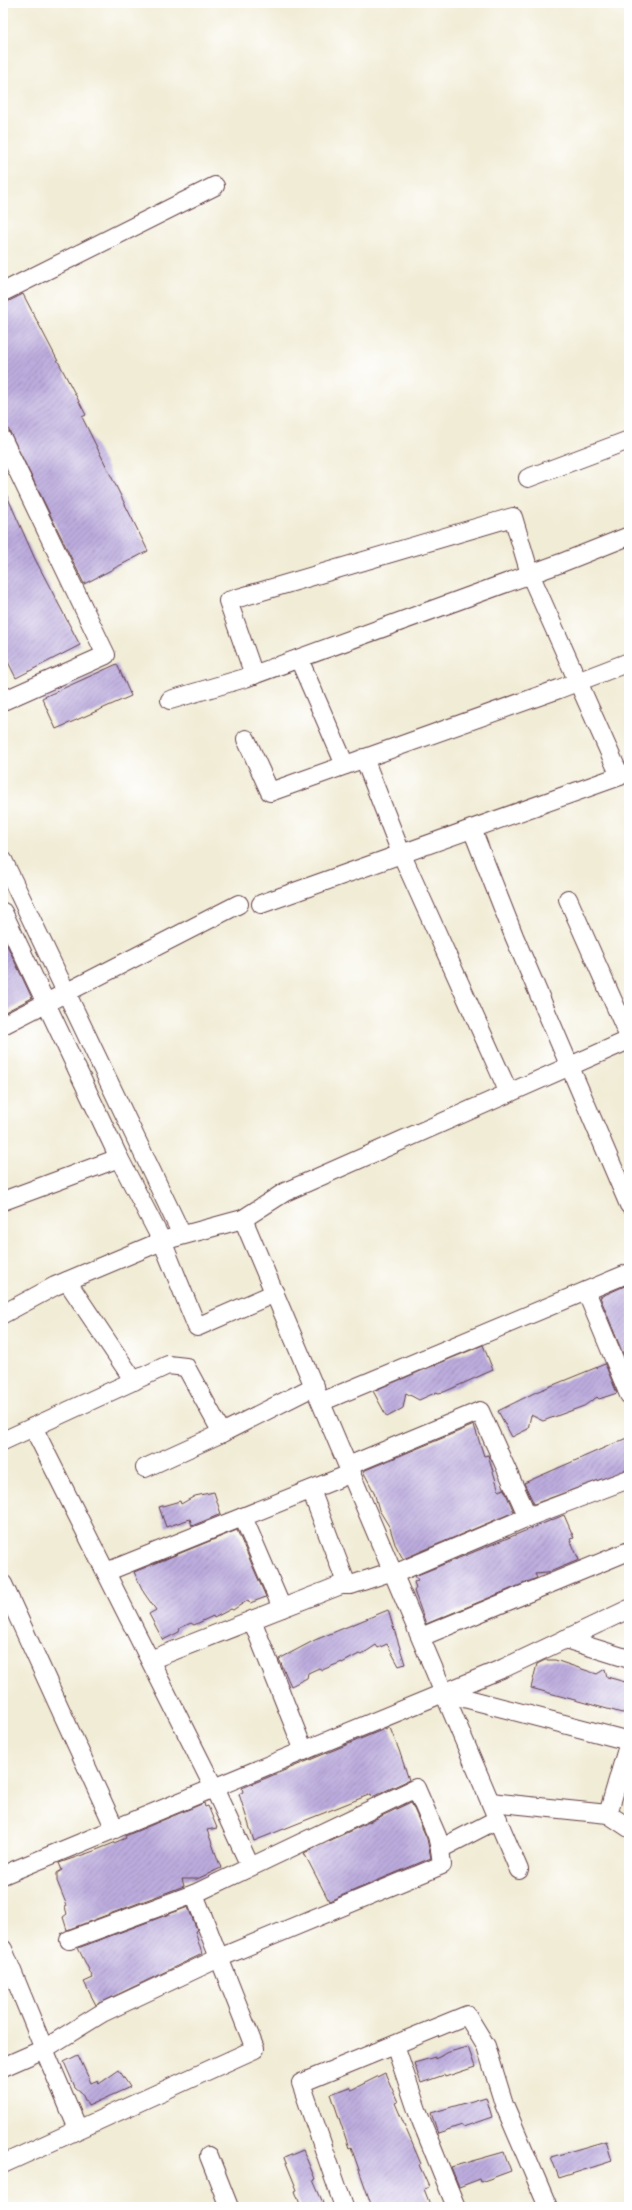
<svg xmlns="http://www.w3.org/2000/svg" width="632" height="2210" font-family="Kalam,sans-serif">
<defs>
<pattern id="building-hatch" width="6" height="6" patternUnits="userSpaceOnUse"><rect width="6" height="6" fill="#bcacde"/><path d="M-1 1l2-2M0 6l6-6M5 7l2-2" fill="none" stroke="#9b8bb4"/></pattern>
</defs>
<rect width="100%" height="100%" fill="#fff"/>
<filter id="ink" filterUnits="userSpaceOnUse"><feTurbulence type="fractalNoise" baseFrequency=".025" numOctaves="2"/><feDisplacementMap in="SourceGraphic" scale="8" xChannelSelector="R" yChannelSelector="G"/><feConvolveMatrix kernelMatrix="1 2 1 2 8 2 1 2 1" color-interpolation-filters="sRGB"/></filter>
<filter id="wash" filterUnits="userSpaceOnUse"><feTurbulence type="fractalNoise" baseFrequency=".012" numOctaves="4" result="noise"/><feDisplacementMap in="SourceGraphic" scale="16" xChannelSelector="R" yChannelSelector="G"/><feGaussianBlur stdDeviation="0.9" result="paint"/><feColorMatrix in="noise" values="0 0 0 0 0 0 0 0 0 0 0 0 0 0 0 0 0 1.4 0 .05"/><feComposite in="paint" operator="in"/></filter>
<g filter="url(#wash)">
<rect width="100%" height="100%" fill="#f1ecd5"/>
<g id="blocks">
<g fill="url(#building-hatch)">
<path d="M23 294 86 415 82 417 148 551 84 584 3 418V304Z"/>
<path d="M3 487 35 559 80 645 16 678 3 652Z"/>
<path d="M117 664 131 696 56 729 42 698Z"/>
<path d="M6 943 32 998 3 1013V945Z"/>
<path d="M629 1284V1351L623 1354 600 1297Z"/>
<path d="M483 1345 493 1370 444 1392 438 1393 437 1392 419 1400 406 1393 403 1408 387 1417 373 1391Z"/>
<path d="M605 1364 617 1393 599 1399 597 1397 584 1406 543 1421 531 1415 528 1429 512 1437 498 1411 536 1392Z"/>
<path d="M474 1425 484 1456 488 1455 499 1491 504 1489 514 1512 403 1559 395 1544 390 1528 379 1510 374 1492 363 1471Z"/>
<path d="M629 1437V1469L534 1504 524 1483Z"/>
<path d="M214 1492 221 1514 192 1526 190 1519 166 1527 159 1507 180 1501 181 1504 195 1496Z"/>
<path d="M564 1515 574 1538 570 1539 579 1560 547 1573 535 1574 537 1578 426 1624 414 1591 416 1588 414 1582 418 1580 415 1576Z"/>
<path d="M237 1530 266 1597 250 1603 248 1600 233 1610 231 1609 214 1618 213 1616 194 1625 191 1623 180 1628 179 1632 163 1640 149 1614 156 1610 144 1593 134 1572Z"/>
<path d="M388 1610 405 1664 399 1666 387 1644 378 1648 376 1645 361 1655 359 1654 342 1663V1662L322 1670 319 1668 308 1673 307 1678 291 1686 279 1659 315 1640Z"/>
<path d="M545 1660H555L597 1674 605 1669 607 1677 629 1683V1711L622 1713 531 1688 537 1664Z"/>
<path d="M387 1728H390L399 1750 409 1780 372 1797 371 1794 254 1841 239 1794 243 1792 242 1788Z"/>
<path d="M411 1802 427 1839 431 1858 329 1901 304 1853Z"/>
<path d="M204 1803 205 1807 208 1806 217 1828 207 1830 221 1868 197 1879H182L184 1886 67 1930 63 1917 67 1914 65 1907 67 1906 57 1881V1873L62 1870 59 1863 94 1851 126 1838 125 1836Z"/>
<path d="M188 1907 197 1930 195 1931 202 1954 96 2005 84 1982 93 1978 78 1948Z"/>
<path d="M468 2047 475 2067 445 2077 444 2075 421 2083 414 2063 435 2057V2059L449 2052Z"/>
<path d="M78 2055 91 2083 98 2080 99 2084 119 2070 130 2087 88 2106 81 2092 75 2087 64 2062Z"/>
<path d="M385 2073 398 2102 395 2103 421 2164 419 2165 429 2187 424 2189 431 2207H372L351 2147 349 2148 331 2094 349 2087 351 2090Z"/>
<path d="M486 2097 492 2117 463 2127 462 2125 438 2133 431 2113Z"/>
<path d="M606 2141 612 2161 559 2178 551 2157Z"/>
<path d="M303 2150 315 2179 313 2180 323 2203 312 2207H301L295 2191 297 2190 284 2158Z"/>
<path d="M504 2152 511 2171 481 2182 480 2179 459 2187 451 2167Z"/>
</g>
</g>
</g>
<g filter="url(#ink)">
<use href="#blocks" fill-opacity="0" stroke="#633e44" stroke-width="1"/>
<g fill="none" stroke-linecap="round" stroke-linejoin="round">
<defs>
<g id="street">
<path d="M3 292 215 186"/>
<path d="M3 440 106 655 3 701"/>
<path d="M528 478 629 440"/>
<path d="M299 659 345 765"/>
<path d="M254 675 228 601 513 517 530 574 620 776 261 904"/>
<path d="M170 700 245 678 561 563 629 536"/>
<path d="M246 739 270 792 559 689 629 662"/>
<path d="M364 758 401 853 509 1093"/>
<path d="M472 829 514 936 629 1205"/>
<path d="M3 860 182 1235"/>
<path d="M568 899 629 1037"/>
<path d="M3 912 119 1158 162 1241 197 1327 275 1293"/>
<path d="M3 1025 239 904"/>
<path d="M3 1201 119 1158"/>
<path d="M243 1219 519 1870"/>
<path d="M67 1281 134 1381"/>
<path d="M586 1291 629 1395"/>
<path d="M3 1314 55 1286 162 1241 243 1219 285 1192 629 1040"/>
<path d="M321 1402 629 1273"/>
<path d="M33 1427 214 1788 250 1866"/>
<path d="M3 1441 168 1365 186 1367 222 1433"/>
<path d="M348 1466 480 1411 528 1517"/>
<path d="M145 1468 222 1433 315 1386"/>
<path d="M311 1490 347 1585"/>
<path d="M243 1517 282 1608"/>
<path d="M106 1572 352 1473"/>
<path d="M394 1574 528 1517 629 1479"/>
<path d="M3 1584 115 1829"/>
<path d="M252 1620 304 1751"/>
<path d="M421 1637 629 1551"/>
<path d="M565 1639 629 1659"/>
<path d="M150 1660 341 1585H351L393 1571"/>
<path d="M445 1693 629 1741"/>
<path d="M491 1802 608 1814 629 1828"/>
<path d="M608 1814 629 1742"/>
<path d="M3 1875 504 1668 629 1609"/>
<path d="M69 1940 194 1894"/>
<path d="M3 1949 44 2049 3 2067"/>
<path d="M395 2045 418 2113 456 2207"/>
<path d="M78 2129 44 2049 102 2013 219 1958 442 1865 440 1849"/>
<path d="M209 2156 229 2207"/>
<path d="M3 2164 255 2049 194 1894 416 1788 437 1836 440 1849 498 1819"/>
<path d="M344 2207 301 2083 467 2015 486 2046 504 2104 548 2207"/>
</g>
</defs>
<use href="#street" stroke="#633e44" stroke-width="20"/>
<use href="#street" stroke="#fff" stroke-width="18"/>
</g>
</g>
<rect width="632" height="2210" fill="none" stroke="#fff" stroke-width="16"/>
</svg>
